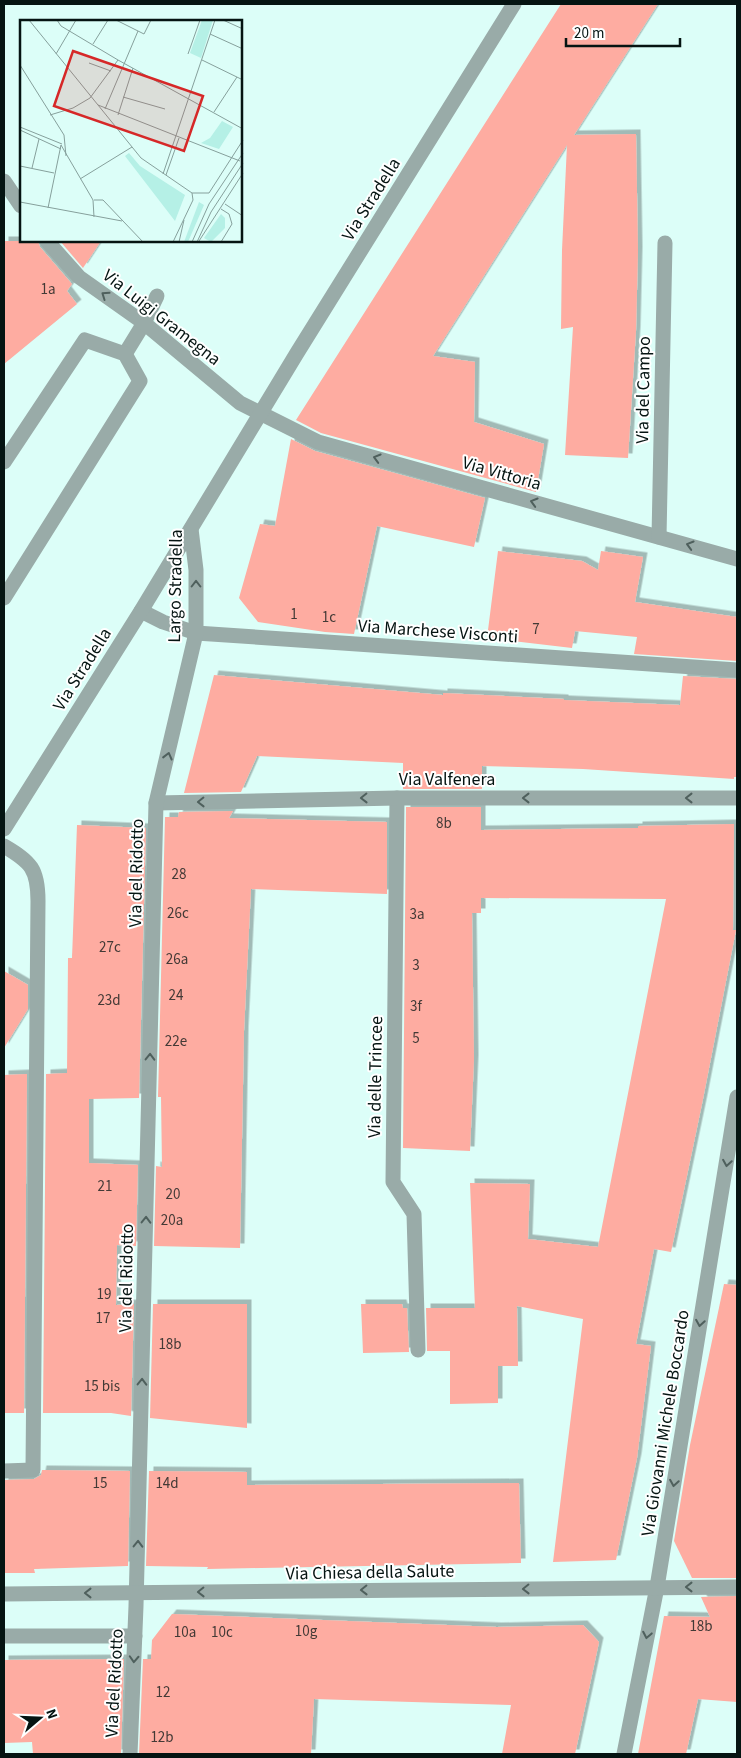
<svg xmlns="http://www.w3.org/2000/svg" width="741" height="1758" font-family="'Source Sans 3',sans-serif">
<defs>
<filter id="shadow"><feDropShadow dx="4.5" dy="-4.5" stdDeviation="0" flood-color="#0004"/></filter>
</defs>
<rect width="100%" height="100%" fill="#dcfef8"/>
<g fill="#feaca1" filter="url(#shadow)">
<path d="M561 4H658L574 135 636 134 638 251 636 331 628 458 565 455 573 327 561 329 562 250 567 145 433 356 475 362 474 422 544 444 536 492 321 433 296 420Z"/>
<path d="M4 241H38L40 247 72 284 67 291 77 304 4 364Z"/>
<path d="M60 241H101L83 268Z"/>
<path d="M291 439 315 451 485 498 474 547 377 526 354 634 325 632 258 622 239 598 260 524 275 526Z"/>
<path d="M498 551 582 561 598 570 601 551 643 557 635 602 737 617V661L634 654 637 637 575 631 572 648 487 638Z"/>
<path d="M214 675 443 695V693L564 699V700L680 705 683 676 737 679V777H734V779L583 769 482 766V789H403V763L257 756 241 792 184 793Z"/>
<path d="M406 807H481V830L638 828V826L734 824 733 930H736L703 1099 671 1252 654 1249 636 1344 651 1346 637 1458 616 1560 553 1562 583 1319 517 1306 518 1366H498V1403L450 1404V1351H427L426 1308H475L470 1183 530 1184 528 1239 598 1247 666 899 481 898V913H472L474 1059 470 1151 403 1148Z"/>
<path d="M233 811 229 818 387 822V894L251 889 244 1031 240 1248 154 1246 156 1166 162 1167 161 1097H158L165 817H178L179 812Z"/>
<path d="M77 825 146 828 139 1098 89 1099V1163L138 1165 136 1246 117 1245 116 1305 134 1304 131 1416 111 1413H43L46 1074 67 1073 68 958H72Z"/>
<path d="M4 971 28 985V1009L4 1048Z"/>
<path d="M27 1074 24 1413H4V1075Z"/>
<path d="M724 1284 737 1285V1578H692L674 1541 690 1445Z"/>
<path d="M153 1304H247V1428L150 1418Z"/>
<path d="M361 1304H402L403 1308H407L409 1352 363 1353Z"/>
<path d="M42 1470 130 1471 128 1566 34 1569 35 1573H4V1480L34 1479 41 1475Z"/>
<path d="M149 1471 247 1472V1485L519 1483 521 1563 207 1569 208 1567 146 1566Z"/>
<path d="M737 1596V1702L698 1699 686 1754H638L664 1616 710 1617 701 1597Z"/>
<path d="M172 1614 497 1627 583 1625 599 1642 575 1754H502L511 1705 314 1699 311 1754H139L143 1659H151L152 1640Z"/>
<path d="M124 1659 121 1754H33L32 1742 4 1743V1660Z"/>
</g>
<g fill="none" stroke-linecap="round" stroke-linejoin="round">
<g stroke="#99aba8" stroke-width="15">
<path d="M125 354 144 323 157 296"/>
<path d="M4 462 85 340 125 354 140 381 4 598"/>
<path d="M4 846C31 862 38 869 38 901L33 1470 4 1471"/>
</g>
<g stroke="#99aba8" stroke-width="15">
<path d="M4 181 21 206"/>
<path d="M47 241 79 277 144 323 240 403 318 442 737 559"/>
<path d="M659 537 665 243"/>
<path d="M141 611 163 622 196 633 737 670"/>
<path d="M397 798 393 1182 414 1214 418 1350"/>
<path d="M156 803 397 798H737"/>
<path d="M4 1636H135"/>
<path d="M130 1754 136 1606 156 803 196 633V570L191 529"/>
<path d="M624 1754 657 1587 737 1097"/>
</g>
<g stroke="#99aba8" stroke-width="15">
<path d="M4 829 141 611 297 353 514 4"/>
<path d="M4 1594 737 1587"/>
</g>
</g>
<defs><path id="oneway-chevron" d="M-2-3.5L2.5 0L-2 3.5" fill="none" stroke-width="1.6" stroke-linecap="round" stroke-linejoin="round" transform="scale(1.25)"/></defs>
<g stroke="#4f605d">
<use href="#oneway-chevron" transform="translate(105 295) rotate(-145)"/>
<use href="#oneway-chevron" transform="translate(377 458) rotate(-164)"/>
<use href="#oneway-chevron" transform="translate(534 502) rotate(-164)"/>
<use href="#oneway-chevron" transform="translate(690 545) rotate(-164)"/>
<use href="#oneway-chevron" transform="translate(196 584) rotate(-90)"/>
<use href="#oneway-chevron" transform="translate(168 756) rotate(-76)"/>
<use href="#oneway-chevron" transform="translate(364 798) rotate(179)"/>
<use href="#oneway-chevron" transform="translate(526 798) rotate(-180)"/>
<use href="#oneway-chevron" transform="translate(689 798) rotate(-180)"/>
<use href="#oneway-chevron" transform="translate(201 802) rotate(179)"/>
<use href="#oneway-chevron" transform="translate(150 1057) rotate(-89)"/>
<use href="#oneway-chevron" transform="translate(727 1163) rotate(99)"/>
<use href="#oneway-chevron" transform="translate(146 1220) rotate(-89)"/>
<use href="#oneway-chevron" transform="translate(700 1323) rotate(99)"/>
<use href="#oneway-chevron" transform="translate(142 1382) rotate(-89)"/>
<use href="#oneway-chevron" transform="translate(674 1483) rotate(99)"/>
<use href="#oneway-chevron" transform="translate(138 1544) rotate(-89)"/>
<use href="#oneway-chevron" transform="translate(689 1587) rotate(-180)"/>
<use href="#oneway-chevron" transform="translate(526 1589) rotate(179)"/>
<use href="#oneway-chevron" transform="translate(364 1590) rotate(179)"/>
<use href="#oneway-chevron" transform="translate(201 1592) rotate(179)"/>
<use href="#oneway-chevron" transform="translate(88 1593) rotate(180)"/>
<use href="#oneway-chevron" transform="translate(647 1635) rotate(101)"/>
<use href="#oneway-chevron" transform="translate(134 1659) rotate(93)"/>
</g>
<g text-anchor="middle" stroke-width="4" stroke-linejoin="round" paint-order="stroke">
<g font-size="15" fill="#433a36">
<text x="48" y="294">1a</text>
<text x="294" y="619">1</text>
<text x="329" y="622">1c</text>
<text x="536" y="634">7</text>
<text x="444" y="828">8b</text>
<text x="179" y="879">28</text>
<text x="178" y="918">26c</text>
<text x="417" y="919">3a</text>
<text x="110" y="952">27c</text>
<text x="177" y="964">26a</text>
<text x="416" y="970">3</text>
<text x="176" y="1000">24</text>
<text x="109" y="1005">23d</text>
<text x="416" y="1011">3f</text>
<text x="416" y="1043">5</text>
<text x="176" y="1046">22e</text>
<text x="105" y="1191">21</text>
<text x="173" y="1199">20</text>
<text x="172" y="1225">20a</text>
<text x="104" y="1299">19</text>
<text x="103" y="1323">17</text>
<text x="170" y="1349">18b</text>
<text x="102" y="1391">15 bis</text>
<text x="100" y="1488">15</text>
<text x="167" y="1488">14d</text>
<text x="701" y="1631">18b</text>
<text x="306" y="1636">10g</text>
<text x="185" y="1637">10a</text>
<text x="222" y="1637">10c</text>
<text x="163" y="1697">12</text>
<text x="162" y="1742">12b</text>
</g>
<g font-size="18" fill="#051412" stroke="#fff">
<text transform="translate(371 199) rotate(-58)" y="6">Via Stradella</text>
<text transform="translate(162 317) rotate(38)" y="6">Via Luigi Gramegna</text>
<text transform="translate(643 390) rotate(-89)" y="6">Via del Campo</text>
<text transform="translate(502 473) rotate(16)" y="6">Via Vittoria</text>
<text transform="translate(175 586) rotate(-89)" y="6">Largo Stradella</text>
<text transform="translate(438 631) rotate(4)" y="6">Via Marchese Visconti</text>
<text transform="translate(82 669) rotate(-58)" y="6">Via Stradella</text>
<text x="447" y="785">Via Valfenera</text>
<text transform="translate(136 873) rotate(-89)" y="6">Via del Ridotto</text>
<text transform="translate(375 1077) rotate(-89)" y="6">Via delle Trincee</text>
<text transform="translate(126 1278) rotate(-89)" y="6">Via del Ridotto</text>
<text transform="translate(665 1423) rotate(-81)" y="6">Via Giovanni Michele Boccardo</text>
<text transform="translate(370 1572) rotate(-1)" y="6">Via Chiesa della Salute</text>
<text transform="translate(114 1683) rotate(-87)" y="6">Via del Ridotto</text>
</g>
</g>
<g transform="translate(20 20)">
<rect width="222" height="222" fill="#dcfef8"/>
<path d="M182 0H193L181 38 170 33ZM202 101 213 107 199 129 181 123 190 118ZM109 133 120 146 165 175 155 201 105 136ZM179 182 184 185 168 222H164ZM201 194 205 198V208L191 222 184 218Z" fill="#b5f0e6"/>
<path fill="none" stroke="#86a09c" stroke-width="1" d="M9 0 121 138 172 173H189L223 120M37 0 41 6 98 40 223 109M96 0 124 14 131 0M203 0 223 9M190 14 223 29M73 24 88 0M36 34 56 0M168 34 180 0M182 40 223 60M69 43 91 51M0 45 44 115 46 136M103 77 145 89M78 85 220 141M85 89 118 11M194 92 217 57M30 95 53 88 70 78 98 40M98 95 113 48M0 107 42 124M0 110 41 129M41 125 73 180 74 197M0 146 34 153M12 148 19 119M143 154 195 0M146 155 159 118M60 159 112 127M74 180H83L123 222M0 182 102 201M205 184 223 196M28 188 41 125M179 221 223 153M153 222 173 180 172 173M159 222 164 200M172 222 189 184 223 133M177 222 191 192 223 143M201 222 212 204 209 194 201 189"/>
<path fill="#d62828" fill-opacity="0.15" stroke="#d62828" stroke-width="2.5" d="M53 31 183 76 164 131 34 86Z"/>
<rect width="222" height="222" fill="none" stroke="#051412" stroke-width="2.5"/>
</g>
<rect width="741" height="1758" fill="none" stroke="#051412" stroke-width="10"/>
<g transform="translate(40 1718) rotate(71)" stroke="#ffffff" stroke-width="4" paint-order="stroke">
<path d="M0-4L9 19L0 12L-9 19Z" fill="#051412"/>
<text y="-8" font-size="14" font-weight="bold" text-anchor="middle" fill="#051412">N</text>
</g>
<path d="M566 38v8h114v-8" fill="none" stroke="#051412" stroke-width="2.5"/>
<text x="574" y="38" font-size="15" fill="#051412" stroke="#ffffff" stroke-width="4" paint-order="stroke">20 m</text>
</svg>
